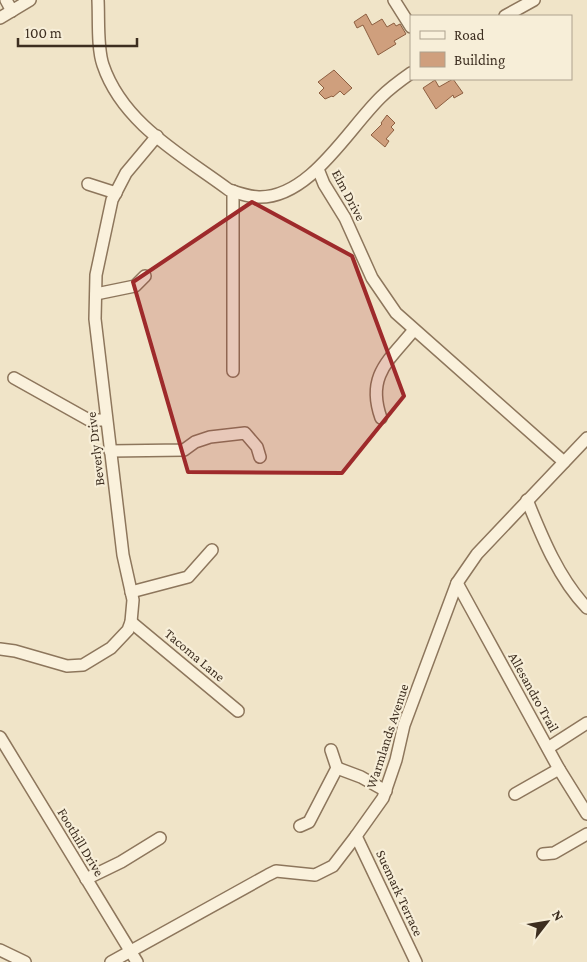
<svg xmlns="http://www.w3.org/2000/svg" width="587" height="962" font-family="'Crimson Pro',serif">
<rect width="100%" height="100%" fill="#f0e4c8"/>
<g fill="#cf9f7d" stroke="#8d5f41">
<path d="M366 14 372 25 382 19 387 27 394 23 396 26 400 24 406 34 394 41 396 44 378 55 363 25 357 28 354 22Z"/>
<path d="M334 70 352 88 344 95 340 91 333 97 332 96 325 99 319 93 324 88 318 82Z"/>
<path d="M453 79 463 93 454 98 453 95 436 109 423 88 435 80 439 87Z"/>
<path d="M387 115 395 123 391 127 394 130 386 139 389 141 385 147 371 135 382 124 381 123Z"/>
</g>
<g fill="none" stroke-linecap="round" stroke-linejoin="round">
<defs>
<g id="minor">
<path d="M6 0 12 11"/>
<path d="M98 0C99 19 97 48 103 65 123 124 182 155 229 190 238 193 249 197 259 197 310 198 348 129 381 97 390 88 401 80 411 73"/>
<path d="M394 0 411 27"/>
<path d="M505 16 534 0"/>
<path d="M0 18 30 0"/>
<path d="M318 169 324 184 345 218 372 278 396 313 564 462"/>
<path d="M88 184 116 193"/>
<path d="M96 294 135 286 145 276"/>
<path d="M233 371V191"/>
<path d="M14 378 89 420H106"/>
<path d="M381 418C366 376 389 360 413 331"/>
<path d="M110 451 184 450 195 442 210 437 245 433 257 447 260 457"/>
<path d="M527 500C542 537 559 579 587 608"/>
<path d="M457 583 559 769 587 814"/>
<path d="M131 592 188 577 212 550"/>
<path d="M131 622 238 711"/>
<path d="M0 649 15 651 67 666 83 665 111 648 128 630 131 622 133 600 123 555 95 319 96 275 112 200 126 173 157 136"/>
<path d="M0 737 137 962"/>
<path d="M548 748 587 723"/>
<path d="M337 768 361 777 386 791"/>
<path d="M515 794 559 769"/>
<path d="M300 826 309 822 337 768 331 750"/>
<path d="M356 836 416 962"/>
<path d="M543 854 554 853 587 834"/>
<path d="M86 879 121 862 160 838"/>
<path d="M0 950 25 962"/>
<path d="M111 962 268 875 276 871 315 875 333 866 356 836 383 798 396 760 404 725 457 583 477 554 587 438"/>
</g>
</defs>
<use href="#minor" stroke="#8d765c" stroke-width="14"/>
<use href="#minor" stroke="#faf1dc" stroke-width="11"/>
</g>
<path fill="#9e2a2b" fill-opacity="0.2" stroke="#9e2a2b" stroke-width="4" stroke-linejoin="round" d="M252 202 352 256 404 396 342 473 188 472 133 282Z"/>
<g text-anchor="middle" stroke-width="4.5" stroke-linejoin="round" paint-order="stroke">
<g font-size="14" fill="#3d2e20" stroke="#f7eed8">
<text transform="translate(349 195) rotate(62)" y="5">Elm Drive</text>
<text transform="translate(95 449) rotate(-97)" y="5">Beverly Drive</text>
<text transform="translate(195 655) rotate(40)" y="5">Tacoma Lane</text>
<text transform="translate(534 692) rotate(61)" y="5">Allesandro Trail</text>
<text transform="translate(387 736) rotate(-72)" y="5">Warmlands Avenue</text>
<text transform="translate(81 842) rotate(59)" y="5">Foothill Drive</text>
<text transform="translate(400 893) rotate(65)" y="5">Suemark Terrace</text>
</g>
</g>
<rect x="410" y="15" width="162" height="65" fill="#f7eed8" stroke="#ada18e"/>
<rect x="420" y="31" width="25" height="8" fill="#faf1dc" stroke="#ada18e"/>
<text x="454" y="40" font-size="15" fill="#3d2e20">Road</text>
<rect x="420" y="52" width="25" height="15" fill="#cf9f7d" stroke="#ada18e"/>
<text x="454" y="65" font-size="15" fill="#3d2e20">Building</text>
<g transform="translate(547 922) rotate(59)" stroke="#f7eed8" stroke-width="4" paint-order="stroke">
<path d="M0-4L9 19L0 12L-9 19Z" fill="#3d2e20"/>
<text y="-8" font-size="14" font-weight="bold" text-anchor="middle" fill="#3d2e20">N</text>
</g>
<path d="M18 38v8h119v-8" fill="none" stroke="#3d2e20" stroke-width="2.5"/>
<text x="25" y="38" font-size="15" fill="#3d2e20" stroke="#f7eed8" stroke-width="4" paint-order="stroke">100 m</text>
</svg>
